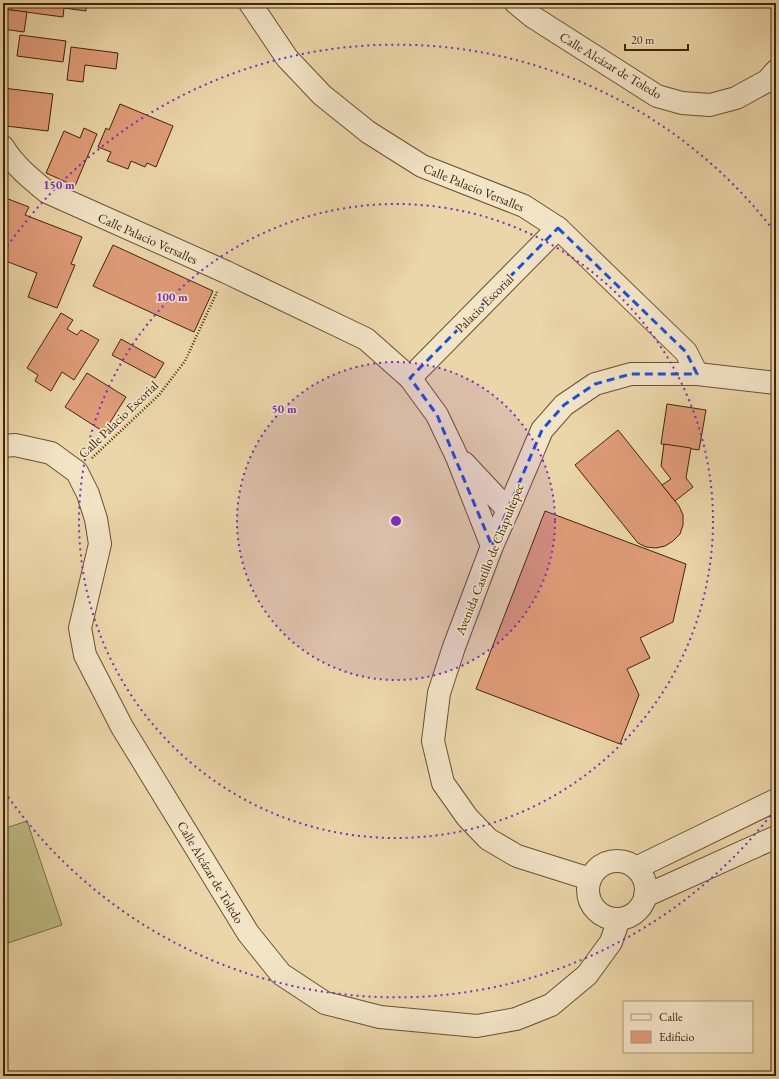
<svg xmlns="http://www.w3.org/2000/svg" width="779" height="1079" font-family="'EB Garamond',serif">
<rect width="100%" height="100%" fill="#ebd6a9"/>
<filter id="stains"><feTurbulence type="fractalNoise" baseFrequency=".005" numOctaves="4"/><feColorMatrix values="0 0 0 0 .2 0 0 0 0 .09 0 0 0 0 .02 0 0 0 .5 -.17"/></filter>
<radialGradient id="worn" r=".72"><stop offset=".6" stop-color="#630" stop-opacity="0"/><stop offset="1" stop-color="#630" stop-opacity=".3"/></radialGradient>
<path fill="#bdbc84" stroke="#7f7047" d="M27 821 62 925 8 943 3 928V829Z"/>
<g fill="#e09c79" stroke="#41240a">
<path d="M4 3H86V11L64 8 63 17 4 9Z"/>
<path d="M3 9 27 12 24 32 3 29Z"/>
<path d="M20 35 66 41 63 62 17 56Z"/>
<path d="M71 47 118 53 116 69 85 65 83 82 67 80Z"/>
<path d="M3 88 53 94 48 131 6 126 7 116H4L6 102H3Z"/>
<path d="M120 104 173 126 156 167 147 163 145 167 131 161 128 169 107 161 111 152 98 147 106 128 109 130Z"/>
<path d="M84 128 97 134 75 186 46 173 64 131 80 138Z"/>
<path d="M3 197 29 207 25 215 82 237 71 264 75 265 57 308 28 297 37 273 3 260Z"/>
<path d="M113 245 213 291 194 332 93 286Z"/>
<path d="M61 313 73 320 67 329 77 335 81 330 99 340 74 380 62 372 51 391 35 381 38 375 27 368Z"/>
<path d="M121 339 164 363 155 378 112 355Z"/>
<path d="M87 373 126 397 104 432 65 407Z"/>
<path d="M667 404 706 410 699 450 661 444Z"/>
<path d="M618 430 679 506 683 515V525L680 534 673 541 665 546 656 548 646 547 638 543 575 465Z"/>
<path d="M664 444 691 448 686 478 693 487 675 501 662 485 671 479 661 466Z"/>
<path d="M545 511 686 564 673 622 640 638 650 658 627 669 639 695 620 744 476 689Z"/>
</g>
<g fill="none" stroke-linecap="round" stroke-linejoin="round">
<defs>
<g id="minor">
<path d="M250 3 287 58 322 95 368 132 422 166 524 206 558 228 686 352 697 374"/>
<path d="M516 3 533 17 657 96 682 103 710 105 736 98 767 81 776 71"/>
<path d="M3 147C14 165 31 179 47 192L226 272 366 339 410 378 437 415 457 457 492 546"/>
<path d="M410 378 558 228"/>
<path d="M3 446 15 445 51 453 77 472 88 494 96 519 100 544 80 628 85 655 122 727 248 933 281 974 325 1003 380 1017 477 1026 516 1019 551 1005 587 975 611 942 619 919"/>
<path d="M464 463 508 510"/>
<circle cx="617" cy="890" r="29"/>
<path d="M636 868 776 800"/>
<path d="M590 879 517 856 488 839 467 817 443 783 433 741 439 693 454 647 492 546 508 510 542 430 564 405 595 384 631 374H697L776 383"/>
<path d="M645 896 776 837"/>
</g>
</defs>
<use href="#minor" stroke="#6c5032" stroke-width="24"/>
<path stroke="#41240a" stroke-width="2.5" stroke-dasharray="1 2" stroke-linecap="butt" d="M92 458 159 395 185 361 217 292"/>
<use href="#minor" stroke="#f2e4c7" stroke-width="22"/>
</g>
<path fill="none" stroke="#1d4ed8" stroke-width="3" stroke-dasharray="8 5" stroke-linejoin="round" d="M558 228 686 352 697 374H631L595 384 564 405 542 430 492 546 437 415 410 378Z"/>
<circle cx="396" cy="521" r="159" fill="#7b2cbf" fill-opacity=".12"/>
<g fill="none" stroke="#7b2cbf" stroke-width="2" stroke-dasharray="2 4">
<circle cx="396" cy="521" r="159"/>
<circle cx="396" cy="521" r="317"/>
<path d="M774 811A476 476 0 0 1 4 791M4 251A476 476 0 0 1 774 231"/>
</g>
<g text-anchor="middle" stroke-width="3.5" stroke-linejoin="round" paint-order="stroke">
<g font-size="13" fill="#41240a" stroke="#f2e4c7">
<text transform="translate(611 65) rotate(31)" y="5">Calle Alcázar de Toledo</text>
<text transform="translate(474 187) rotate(22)" y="5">Calle Palacio Versalles</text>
<text transform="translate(148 238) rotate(24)" y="5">Calle Palacio Versalles</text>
<text transform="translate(484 303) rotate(-45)" y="5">Palacio Escorial</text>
<text transform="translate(118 419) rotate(-44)" y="5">Calle Palacio Escorial</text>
<text transform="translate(489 559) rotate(-68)" y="5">Avenida Castillo de Chapultepec</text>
<text transform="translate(211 872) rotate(59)" y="5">Calle Alcázar de Toledo</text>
</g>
</g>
<circle cx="396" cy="521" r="6" fill="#7b2cbf" stroke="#f2e4c7" stroke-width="2"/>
<g font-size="12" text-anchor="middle" font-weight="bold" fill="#7b2cbf" stroke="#f2e4c7" stroke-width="3.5" stroke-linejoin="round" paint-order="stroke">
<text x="59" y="189">150 m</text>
<text x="172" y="301">100 m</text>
<text x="284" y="413">50 m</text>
</g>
<rect width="779" height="1079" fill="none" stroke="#ebd6a9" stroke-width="16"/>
<rect x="4" y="4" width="771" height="1071" fill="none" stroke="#41240a" stroke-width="2"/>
<rect x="8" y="8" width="763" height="1063" fill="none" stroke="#41240a"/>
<rect x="623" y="1001" width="130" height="52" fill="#f2e4c7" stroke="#ab977b"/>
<rect x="631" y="1014" width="20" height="6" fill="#f2e4c7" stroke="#ab977b"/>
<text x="659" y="1021" font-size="12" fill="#41240a">Calle</text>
<rect x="631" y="1031" width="20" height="12" fill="#e09c79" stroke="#ab977b"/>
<text x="659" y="1041" font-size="12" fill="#41240a">Edificio</text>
<path d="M625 44v6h63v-6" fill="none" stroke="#41240a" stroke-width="2"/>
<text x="631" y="44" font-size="12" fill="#41240a" stroke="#f2e4c7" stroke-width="3" paint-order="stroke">20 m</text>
<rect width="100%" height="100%" filter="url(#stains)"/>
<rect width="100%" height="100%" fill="url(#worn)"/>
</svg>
